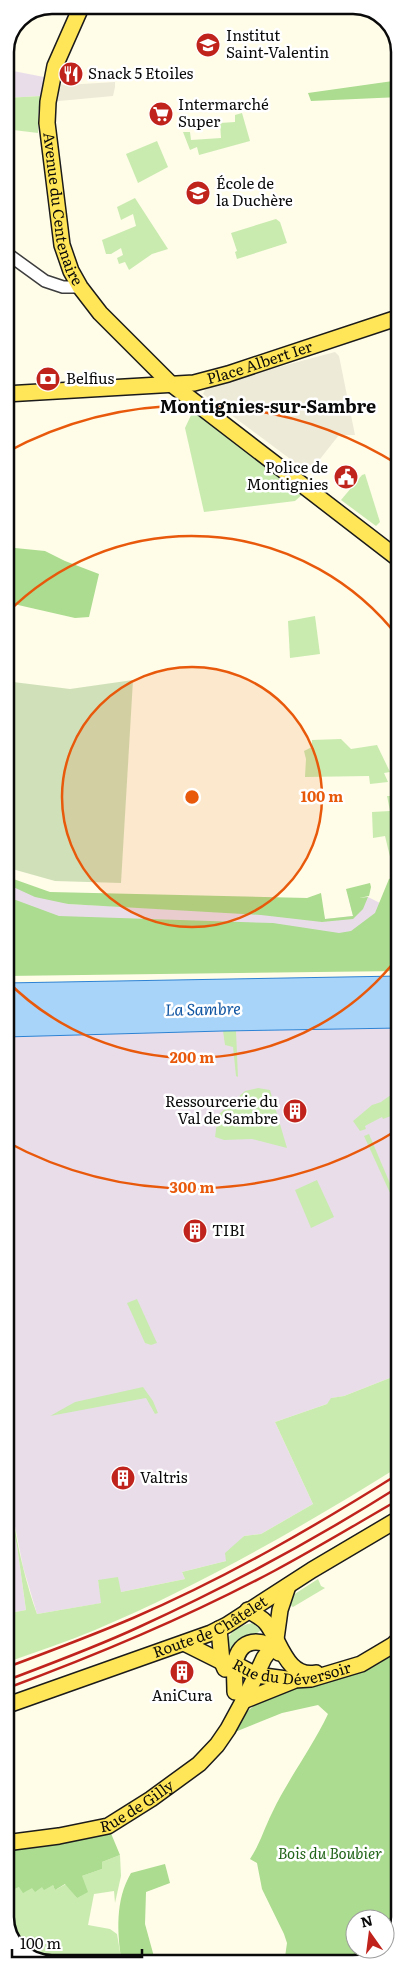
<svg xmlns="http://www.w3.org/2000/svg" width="405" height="1969" font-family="Literata,serif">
<rect width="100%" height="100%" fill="#fffce8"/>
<g fill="#eaddea">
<path d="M14 39 11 56 7 59 8 70 44 77 43 94 41 96 5 98V51L9 41Z"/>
<path d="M5 882 68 904 293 915 323 911 325 919 353 916 349 900 368 897 384 905 400 967 5 973Z"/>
<path d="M400 1028V1374L344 1396 332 1398 327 1404 275 1422 313 1504 261 1534 244 1536 235 1545 226 1561 182 1572 185 1579 121 1592 98 1580 102 1603 37 1614 23 1567 10 1501 5 1467V1037L223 1031Z"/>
<path d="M5 1492 17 1546 26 1610 5 1614Z"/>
</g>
<g fill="#c9ebb0">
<path d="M41 96 38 113V133L5 129V98Z"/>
<path d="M242 113 250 141 199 155 197 147 190 150 183 132H190L191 140 221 138 220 123 235 122V115Z"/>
<path d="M157 141 168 167 138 183 126 154Z"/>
<path d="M135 198 168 249 152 254 129 270 125 262 119 264 117 258 123 255 121 248 111 254H106L102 240 136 226 133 214 121 220 117 207Z"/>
<path d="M276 219 280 222 287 243 237 259 235 252 237 251 231 233Z"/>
<path d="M192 413 205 415 304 493 295 501 204 512 185 428Z"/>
<path d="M365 474 380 522 376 526 341 500 362 475Z"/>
<path d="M315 616 320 654 290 658 288 621Z"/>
<path d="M341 739 351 749 377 745 390 772 384 773 388 782 370 784 369 776 305 777 306 759 304 751 312 747V740Z"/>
<path d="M387 796H392L400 815V863L392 865 385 836 373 838 372 812 390 811Z"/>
<path d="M223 1031H236L238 1077 236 1076 233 1047 225 1045Z"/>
<path d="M258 1088 270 1090 287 1148 252 1139 224 1140 215 1137 218 1115 245 1091Z"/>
<path d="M399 1089 400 1136 391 1116 383 1119 382 1117 365 1126 366 1129 360 1131 353 1121 372 1105 381 1102Z"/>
<path d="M369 1134 400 1207V1215L364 1136Z"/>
<path d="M317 1180 334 1217 311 1228 295 1190Z"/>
<path d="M137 1299 157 1343 151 1345 145 1343 127 1303Z"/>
<path d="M400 1374V1466C302 1527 201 1585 95 1630 66 1642 35 1652 5 1663V1614L26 1610 17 1546 5 1492V1467C12 1516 20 1567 37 1614L101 1603 98 1580 118 1577 121 1592 185 1579 182 1572 226 1561 225 1553 244 1536 261 1534 313 1504 275 1422 327 1404 331 1398 344 1396Z"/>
<path d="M143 1387 153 1401 158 1413 155 1414 146 1398 50 1416 75 1402Z"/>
<path d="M318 1579 321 1586 325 1588 293 1607 288 1604 290 1597Z"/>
<path d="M253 1623 261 1630C252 1639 241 1633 230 1650L225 1647C227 1633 239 1625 253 1623Z"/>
<path d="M120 1855 121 1876 115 1903 114 1891 94 1894 88 1925 110 1929 117 1934 122 1964H46L19 1951 5 1924V1902L10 1898 7 1893 19 1887 32 1888 53 1885 55 1890 66 1884 77 1898 82 1876 102 1869V1862Z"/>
</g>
<g fill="#abdc8f" fill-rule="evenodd">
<path d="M400 80V97L311 101 308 93Z"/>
<path d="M5 547 45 551 65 561 99 574 89 617 75 618 5 602Z"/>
<path d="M400 874V971L5 976V896L59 916 273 923 339 933 351 931 375 913 389 879Z"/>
<path d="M5 876 50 892 307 898 321 893 325 919 353 916 346 889 370 883 371 887 369 896 359 898 368 897 363 909 353 919 322 922 261 915 68 904 35 897 11 886H5Z"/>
<path d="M400 1643V1918L389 1948 360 1964H284L287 1943 284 1934 262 1889 257 1863 250 1859C260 1844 264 1829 272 1813 288 1779 312 1748 328 1714L318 1705 282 1713 235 1732 234 1731 240 1717 260 1701 306 1684ZM355 1919H385V1949H355Z"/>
<path d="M110 1831 120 1855 102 1862V1869L82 1876 88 1892 77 1898 65 1884 55 1890 53 1885 44 1890 42 1887 35 1892 32 1888 23 1893 19 1887 7 1893 10 1898 5 1902V1847Z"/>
<path d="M165 1864 170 1883 146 1892 145 1924 156 1964H122C117 1933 115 1900 131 1873Z"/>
</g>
<path fill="#d0e1b9" d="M133 680 121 883 55 881 5 867V681L70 689Z"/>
<g fill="#eeead8">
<path d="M52 82 65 85 115 82V87L113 96 48 102Z"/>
<path d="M335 352 339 356 355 435H339L309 473 203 394 207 386Z"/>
</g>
<path fill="#a9d4f9" stroke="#2d82d4" d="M400 976V1028L223 1031 5 1037V983Z"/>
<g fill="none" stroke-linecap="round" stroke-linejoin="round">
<defs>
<path id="minor" d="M5 252 45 281 63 287H80"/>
<g id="major">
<path id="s1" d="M82 5 55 66 48 102 47 123 62 245 71 271 80 287 100 313 170 383 400 560"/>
<path id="s2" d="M5 394 194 383 228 374 400 317"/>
<path d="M248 1610C254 1614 263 1618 267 1624 280 1641 287 1679 316 1673"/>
<path d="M219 1629 222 1662 225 1669"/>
<path id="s3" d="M184 1643 222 1662 235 1664 256 1675 294 1680 311 1679 361 1664 393 1645 400 1638"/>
<path d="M235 1692C235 1683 234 1673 235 1664 239 1637 262 1637 279 1653"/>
<path d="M243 1701 293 1681"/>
<path id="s4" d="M5 1706 211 1633 227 1625 312 1570 400 1518"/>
<path id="s5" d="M5 1843 59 1836 108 1826 151 1799 199 1764 217 1745 228 1729 247 1694 264 1658 272 1647 276 1639 280 1610 288 1586"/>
</g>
</defs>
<use href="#minor" stroke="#3d3d3d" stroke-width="14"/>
<use href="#major" stroke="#1b1b1b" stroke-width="18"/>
<use href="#minor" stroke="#fff" stroke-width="11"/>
<use href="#major" stroke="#ffe558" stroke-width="15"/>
<g stroke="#c0231c" stroke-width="2.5">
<path d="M5 1668C48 1652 91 1636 133 1618 226 1578 314 1527 400 1473"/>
<path d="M5 1681C50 1664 96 1647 139 1627 229 1586 316 1539 400 1486"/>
<path d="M5 1689C97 1655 188 1617 274 1571 317 1548 358 1523 400 1499"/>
</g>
</g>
<circle cx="192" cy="797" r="130" fill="#e8590c" fill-opacity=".12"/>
<g fill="none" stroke="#e8590c" stroke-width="2.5">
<circle cx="192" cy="797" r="130"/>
<path d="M399 956A261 261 0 0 1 6 980M6 614A261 261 0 0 1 399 638"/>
<path d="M399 1129A391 391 0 0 1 5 1141M5 453A391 391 0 0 1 399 465"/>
</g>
<defs>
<symbol id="school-disc" viewBox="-11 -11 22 22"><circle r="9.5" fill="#c0231c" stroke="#fff"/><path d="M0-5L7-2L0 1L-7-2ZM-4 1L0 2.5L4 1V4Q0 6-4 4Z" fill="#fff"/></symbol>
<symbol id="restaurant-disc" viewBox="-11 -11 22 22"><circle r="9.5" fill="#c0231c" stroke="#fff"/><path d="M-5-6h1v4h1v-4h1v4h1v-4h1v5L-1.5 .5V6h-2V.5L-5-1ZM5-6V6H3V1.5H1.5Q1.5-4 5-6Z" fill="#fff"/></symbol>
<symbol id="supermarket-disc" viewBox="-11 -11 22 22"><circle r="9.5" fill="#c0231c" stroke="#fff"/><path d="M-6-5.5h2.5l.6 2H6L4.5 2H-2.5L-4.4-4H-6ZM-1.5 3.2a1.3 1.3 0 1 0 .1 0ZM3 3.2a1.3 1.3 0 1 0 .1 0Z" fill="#fff"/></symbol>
<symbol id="bank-disc" viewBox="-11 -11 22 22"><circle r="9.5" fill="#c0231c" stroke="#fff"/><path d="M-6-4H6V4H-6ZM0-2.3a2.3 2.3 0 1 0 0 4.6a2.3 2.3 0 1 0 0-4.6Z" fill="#fff"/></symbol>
<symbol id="civic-disc" viewBox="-11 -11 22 22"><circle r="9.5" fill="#c0231c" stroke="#fff"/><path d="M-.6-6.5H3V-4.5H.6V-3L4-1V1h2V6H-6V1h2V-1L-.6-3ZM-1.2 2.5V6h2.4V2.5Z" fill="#fff"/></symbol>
<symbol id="building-disc" viewBox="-11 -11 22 22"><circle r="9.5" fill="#c0231c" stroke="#fff"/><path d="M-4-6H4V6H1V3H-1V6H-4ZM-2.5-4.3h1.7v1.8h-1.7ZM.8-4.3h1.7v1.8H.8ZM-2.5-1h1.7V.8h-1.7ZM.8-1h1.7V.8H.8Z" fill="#fff"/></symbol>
</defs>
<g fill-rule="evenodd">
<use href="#school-disc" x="194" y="31" width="28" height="28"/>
<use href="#restaurant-disc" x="57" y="60" width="28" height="28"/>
<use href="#supermarket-disc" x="147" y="100" width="28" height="28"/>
<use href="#school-disc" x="184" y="179" width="28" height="28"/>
<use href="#bank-disc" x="34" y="365" width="28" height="28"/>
<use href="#civic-disc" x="332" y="463" width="28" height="28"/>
<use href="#building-disc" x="281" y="1097" width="28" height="28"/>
<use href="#building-disc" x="181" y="1217" width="28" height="28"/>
<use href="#building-disc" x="109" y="1464" width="28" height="28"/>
<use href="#building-disc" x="168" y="1658" width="28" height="28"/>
</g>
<g text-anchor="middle" stroke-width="5" stroke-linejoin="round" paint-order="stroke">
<g font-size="15" fill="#0a0a0a" stroke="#fff" text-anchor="start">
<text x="226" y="41">Institut<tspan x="226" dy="17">Saint-Valentin</tspan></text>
<text x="88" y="79">Snack 5 Etoiles</text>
<text x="178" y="110">Intermarché<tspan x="178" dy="17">Super</tspan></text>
<text x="216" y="189">École de<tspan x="216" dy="17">la Duchère</tspan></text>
<text x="66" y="384">Belfius</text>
<text x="328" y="473" text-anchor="end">Police de<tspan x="328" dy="17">Montignies</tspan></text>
<text x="278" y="1107" text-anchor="end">Ressourcerie du<tspan x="278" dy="17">Val de Sambre</tspan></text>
<text x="212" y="1236">TIBI</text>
<text x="140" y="1483">Valtris</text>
<text x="182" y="1701" text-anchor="middle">AniCura</text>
</g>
<g font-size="15" fill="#0a0a0a" stroke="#fff">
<text dy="5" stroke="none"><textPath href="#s1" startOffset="212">Avenue du Centenaire</textPath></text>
<text dy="5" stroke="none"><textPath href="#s2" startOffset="258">Place Albert Ier</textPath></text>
<text dy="5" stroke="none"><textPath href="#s4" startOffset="220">Route de Châtelet</textPath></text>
<text dy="5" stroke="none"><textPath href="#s3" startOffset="115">Rue du Déversoir</textPath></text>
<text dy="5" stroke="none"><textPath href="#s5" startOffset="139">Rue de Gilly</textPath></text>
</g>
<g font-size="15" font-style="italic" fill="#226419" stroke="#fff">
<text x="330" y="1859">Bois du Boubier</text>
</g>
<g font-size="16" font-style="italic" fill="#0f54a1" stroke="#fff">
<text transform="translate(203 1009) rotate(-1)" y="6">La Sambre</text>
</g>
<g font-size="18" font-weight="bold" fill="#0a0a0a" stroke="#fff">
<text x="268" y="413">Montignies-sur-Sambre</text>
</g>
</g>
<path d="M0 0H405V1969H0ZM52 14H353A38 38 0 0 1 391 52V1917A38 38 0 0 1 353 1955H52A38 38 0 0 1 14 1917V52A38 38 0 0 1 52 14Z" fill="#fff" fill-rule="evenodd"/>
<path fill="none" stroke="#0a0a0a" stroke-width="2.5" d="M52 14H353A38 38 0 0 1 391 52V1917A38 38 0 0 1 353 1955H52A38 38 0 0 1 14 1917V52A38 38 0 0 1 52 14Z"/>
<circle cx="192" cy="797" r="8" fill="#e8590c" stroke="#fff" stroke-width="2.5"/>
<g font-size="15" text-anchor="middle" font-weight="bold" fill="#e8590c" stroke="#fff" stroke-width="5" stroke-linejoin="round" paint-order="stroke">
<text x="322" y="802">100 m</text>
<text x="192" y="1063">200 m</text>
<text x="192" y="1193">300 m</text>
</g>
<g transform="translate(370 1934) rotate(346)"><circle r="24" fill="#ffffff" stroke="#9d9d9d"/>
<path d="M0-4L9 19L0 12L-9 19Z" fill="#c0231c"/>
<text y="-8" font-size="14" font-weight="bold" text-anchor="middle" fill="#0a0a0a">N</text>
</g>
<path d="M12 1949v8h130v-8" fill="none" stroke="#0a0a0a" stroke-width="2.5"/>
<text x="20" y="1949" font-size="15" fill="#0a0a0a" stroke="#ffffff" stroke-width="4" paint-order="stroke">100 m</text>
</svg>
